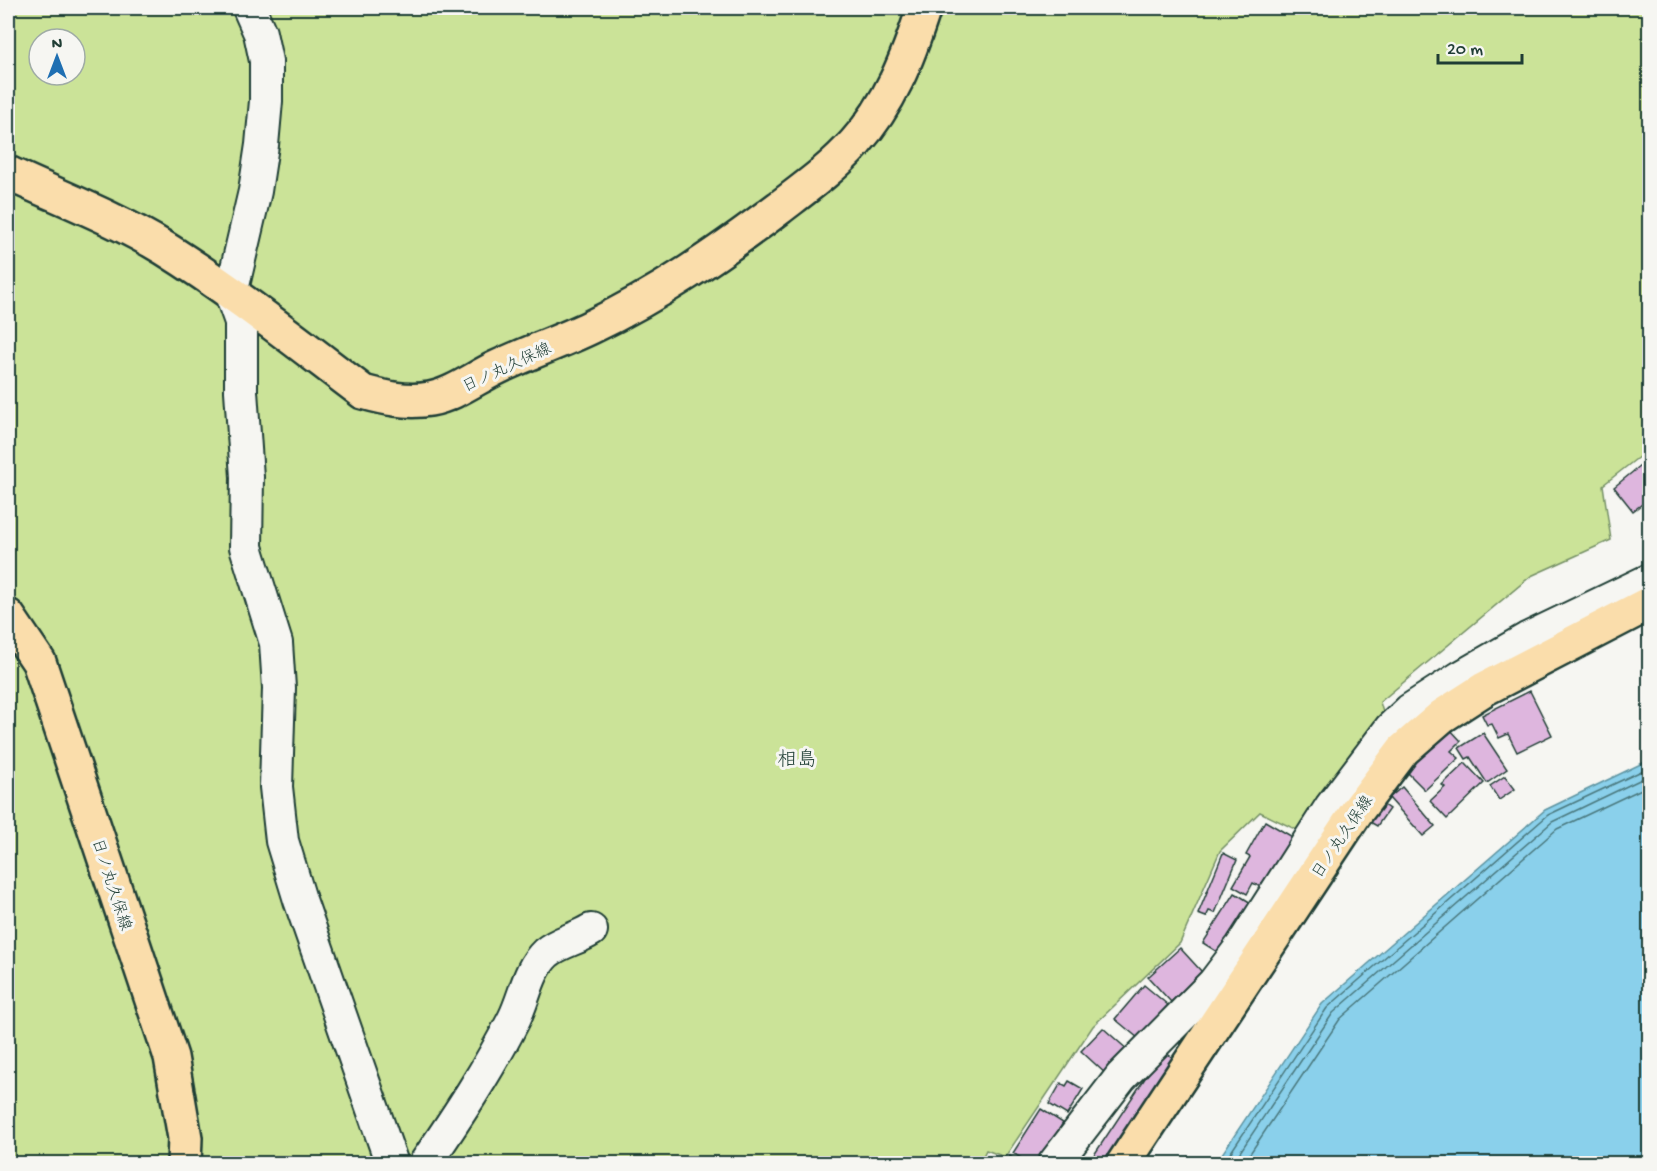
<svg xmlns="http://www.w3.org/2000/svg" width="1657" height="1171" font-family="'Gochi Hand','Klee One',sans-serif">
<rect width="100%" height="100%" fill="#f6f6f2"/>
<filter id="ink" filterUnits="userSpaceOnUse"><feTurbulence type="fractalNoise" baseFrequency=".0167" numOctaves="2"/><feDisplacementMap in="SourceGraphic" scale="12" xChannelSelector="R" yChannelSelector="G"/><feConvolveMatrix kernelMatrix="1 2 1 2 8 2 1 2 1" color-interpolation-filters="sRGB"/></filter>
<g filter="url(#ink)">
<path fill="#cbe398" stroke="#759066" stroke-width="1.5" fill-rule="evenodd" d="M8 8H1649V449L1603 485 1611 540 1531 576 1380 702 1386 723 1303 833 1260 812 1220 851 1180 943 1093 1026 1005 1157 986 1150 979 1164 8 1163ZM39 39H75V75H39Z"/>
<path fill="#8ad0eb" stroke="#5f95a2" stroke-width="1.5" d="M1649 760V1163H1216L1322 1004 1545 810Z"/>
<g fill="none" stroke-linecap="round" stroke-linejoin="round">
<g stroke="#4a787d" stroke-width="1.5">
<path d="M1223 1164 1327 1008 1548 815 1650 767"/>
<path d="M1232 1164 1333 1013 1552 822 1650 775"/>
<path d="M1243 1164 1340 1019 1557 829 1650 785"/>
</g>
</g>
<g fill="#deb6de" stroke="#1f3d34" stroke-width="1.5">
<path d="M1650 458V498L1633 511 1614 487Z"/>
<path d="M1530 691 1552 735 1517 752 1508 734 1499 738 1492 724 1487 725 1482 715Z"/>
<path d="M1449 728 1461 741 1451 751 1459 758 1425 790 1405 770Z"/>
<path d="M1483 733 1507 769 1487 783 1470 757 1466 759 1459 748Z"/>
<path d="M1465 763 1484 783 1447 819 1430 801 1445 787 1442 785Z"/>
<path d="M1505 776 1515 789 1499 800 1490 786Z"/>
<path d="M1402 787 1435 826 1423 836 1389 798Z"/>
<path d="M1382 804 1389 809 1377 826 1370 822Z"/>
<path d="M1265 821 1296 839 1262 888 1253 883 1247 894 1233 886 1250 857 1246 855Z"/>
<path d="M1223 853 1237 860 1215 913 1209 911 1206 917 1198 914Z"/>
<path d="M1235 893 1256 906 1219 953 1203 943Z"/>
<path d="M1180 948 1202 972 1171 1002 1148 977Z"/>
<path d="M1144 985 1168 1005 1138 1038 1115 1019Z"/>
<path d="M1103 1028 1129 1051 1107 1075 1081 1051Z"/>
<path d="M1163 1051 1176 1060 1106 1164H1088Z"/>
<path d="M1069 1081 1083 1089 1067 1115 1049 1104 1061 1083 1066 1086Z"/>
<path d="M1041 1109 1063 1123 1037 1164H1030L1013 1153Z"/>
<path d="M1010 1156 1022 1164H1006Z"/>
</g>
<g fill="none" stroke-linecap="round" stroke-linejoin="round">
<defs>
<g id="minor">
<path d="M249 8 260 33 266 61V101L262 145 255 191 231 294 241 322V391L247 477 246 547 276 643 279 688 276 787 282 841 300 900 392 1164"/>
<path d="M425 1164C457 1117 489 1069 514 1019 525 997 528 970 546 953 559 942 577 939 591 930"/>
<path d="M1054 1164 1121 1077 1214 983 1242 946 1331 807 1391 728 1410 710 1461 677 1527 639 1650 580"/>
</g>
<g id="major">
<path d="M8 173C59 197 115 218 164 248 233 291 298 343 363 392 385 398 407 403 430 399 453 395 475 378 496 368 527 353 560 342 591 327 660 294 718 254 779 208 805 188 833 168 855 143 890 104 908 58 924 8"/>
<path d="M8 616 39 662 171 1057 185 1138 184 1164"/>
<path d="M1123 1164 1357 811 1403 750 1442 716 1484 689 1650 603"/>
</g>
</defs>
<use href="#minor" stroke="#1f3d34" stroke-width="36"/>
<use href="#major" stroke="#1f3d34" stroke-width="38"/>
<use href="#minor" stroke="#f6f6f2" stroke-width="32"/>
<use href="#major" stroke="#faddab" stroke-width="33"/>
</g>
</g>
<g text-anchor="middle" stroke-width="6" stroke-linejoin="round" paint-order="stroke">
<g font-size="16" fill="#1f3d34" stroke="#f6f6f2">
<text transform="translate(506 366) rotate(-25)" y="6">日ノ丸久保線</text>
<text transform="translate(1341 836) rotate(-56)" y="6">日ノ丸久保線</text>
<text transform="translate(113 884) rotate(72)" y="6">日ノ丸久保線</text>
</g>
<g font-size="20" fill="#1f3d34" stroke="#f6f6f2">
<text x="797" y="765">相島</text>
</g>
</g>
<rect width="1657" height="1171" fill="none" stroke="#f6f6f2" stroke-width="30"/>
<rect x="15" y="15" width="1627" height="1141" fill="none" stroke="#1f3d34" stroke-width="2" filter="url(#ink)"/>
<g transform="translate(57 57)"><circle r="28" fill="#f6f6f2" stroke="#a0aca6" stroke-width="1.5"/>
<path d="M0-4.5L10 22L0 15L-10 22Z" fill="#1f6fb2"/>
<text y="-9" font-size="16" font-weight="bold" text-anchor="middle" fill="#1f3d34">N</text>
</g>
<path d="M1438 54v9h84v-9" fill="none" stroke="#1f3d34" stroke-width="3"/>
<text x="1447" y="54" font-size="18" fill="#1f3d34" stroke="#f6f6f2" stroke-width="4.5" paint-order="stroke">20 m</text>
</svg>
